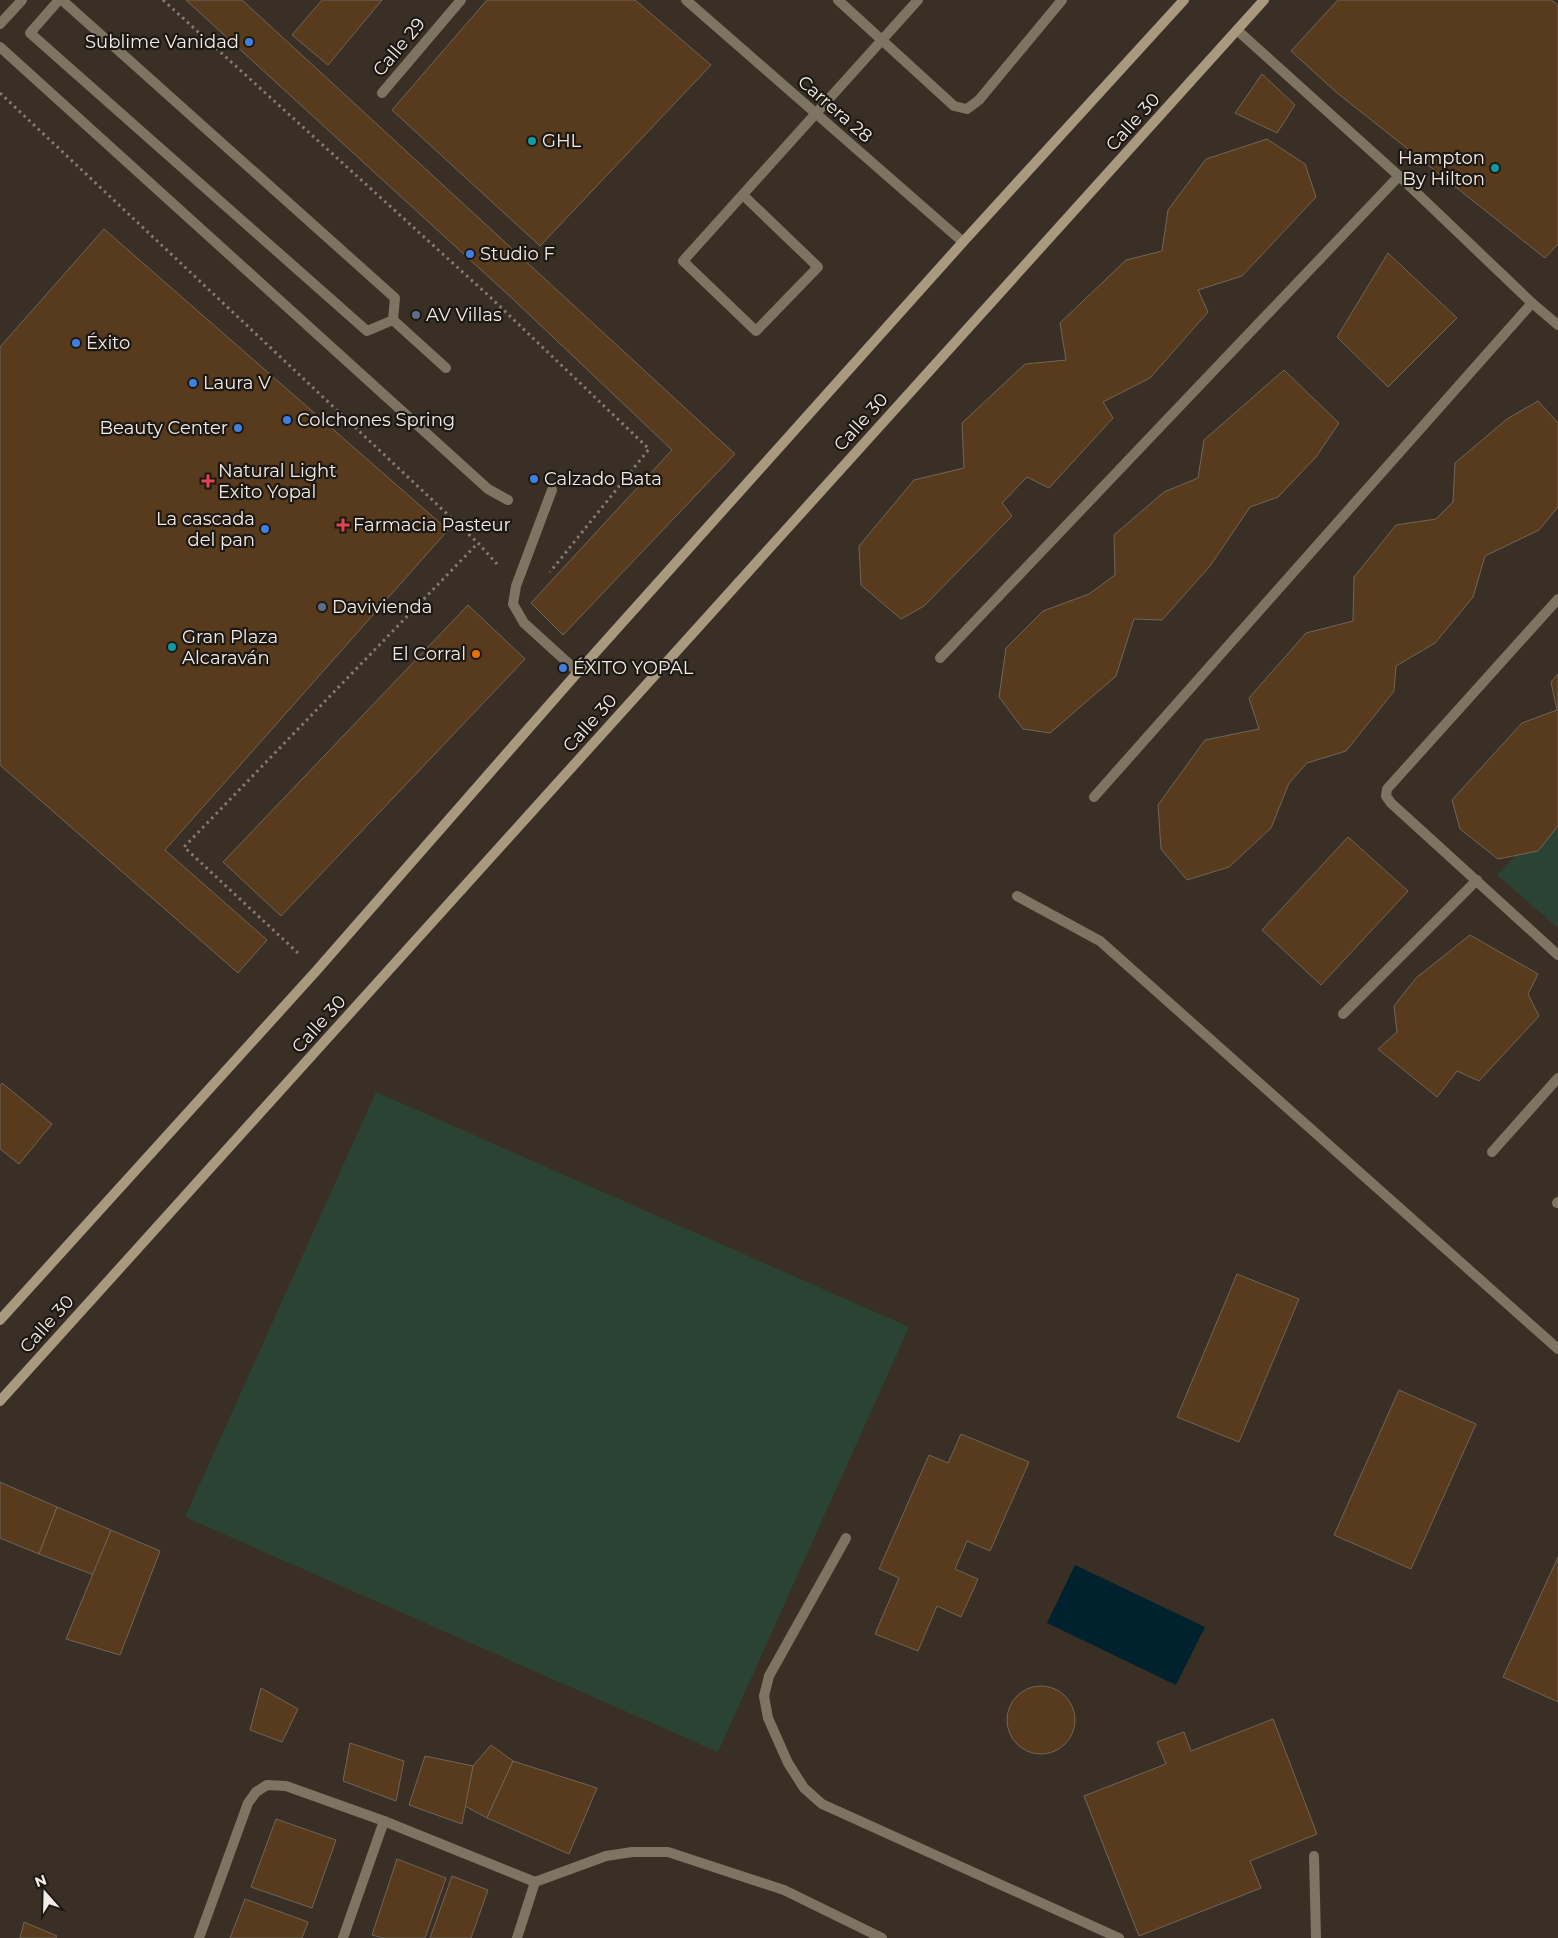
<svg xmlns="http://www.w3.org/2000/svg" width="1558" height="1938" font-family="Montserrat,sans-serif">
<rect width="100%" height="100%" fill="#3a2f24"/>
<g fill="#2b4333">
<path d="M1558 811V928L1497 875Z"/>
<path d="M376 1092 909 1327 718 1752 185 1517Z"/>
</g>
<path fill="#00222f" d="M1075 1565 1205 1627 1176 1685 1047 1623Z"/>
<g fill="#573b1c" stroke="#716559">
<path d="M186 0H242L735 454 563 635 531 603 672 450 515 301Z"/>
<path d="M322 0H382L328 65 292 35Z"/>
<path d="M487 0H635L711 65 540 246 392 110Z"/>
<path d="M1338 0H1551L1558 5V244L1545 258 1336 92 1291 51Z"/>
<path d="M1262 74 1295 105 1277 133 1235 113Z"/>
<path d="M1267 139 1305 164 1316 197 1242 276 1198 290 1208 312 1150 378 1103 402 1113 418 1049 488 1027 477 1002 503 1012 516 924 606 901 619 861 585 859 546 914 480 964 468 962 423 1025 364 1066 360 1060 323 1126 260 1162 251 1168 210 1206 159Z"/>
<path d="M104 229 448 530 165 850 267 940 238 973 0 765V347Z"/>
<path d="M1388 253 1457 318 1388 387 1337 337Z"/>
<path d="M1284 370 1339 423 1316 457 1278 497 1250 507 1210 566 1162 620 1134 619 1116 676 1050 733 1023 729 999 697 1006 648 1043 611 1089 594 1115 575 1114 535 1164 492 1198 478 1204 440Z"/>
<path d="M1538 401 1558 423V507L1539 530 1485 556 1473 597 1435 643 1396 666 1394 691 1346 751 1307 763 1289 783 1271 828 1229 867 1187 880 1161 849 1158 805 1205 740 1259 729 1249 698 1306 633 1353 621 1354 577 1396 525 1436 519 1453 502 1455 463 1507 419Z"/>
<path d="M468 605 525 659 281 916 223 862Z"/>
<path d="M1558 674V826L1538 851 1498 859 1460 829 1452 800 1522 723 1557 710 1551 682Z"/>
<path d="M1348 837 1408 891 1321 985 1262 930Z"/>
<path d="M1470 935 1538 974 1528 994 1539 1016 1479 1081 1457 1071 1437 1097 1378 1049 1397 1032 1394 1006 1416 978Z"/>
<path d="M2 1083 52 1124 19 1164 0 1149V1086Z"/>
<path d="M1237 1274 1299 1299 1239 1442 1177 1417Z"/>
<path d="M1399 1390 1476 1424 1411 1569 1334 1535Z"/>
<path d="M961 1434 1029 1462 990 1551 967 1541 955 1569 978 1579 961 1617 937 1606 918 1651 875 1634 899 1578 879 1569 929 1455 948 1463Z"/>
<path d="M0 1482 57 1507 39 1554 0 1538Z"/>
<path d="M57 1507 111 1530 94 1575 39 1554Z"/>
<path d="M111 1530 160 1551 120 1655 66 1639Z"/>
<path d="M1558 1557V1702L1503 1677Z"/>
<circle cx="1041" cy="1720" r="34"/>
<path d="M261 1688 298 1709 282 1742 250 1730Z"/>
<path d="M1273 1719 1317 1834 1250 1861 1261 1888 1139 1936 1084 1796 1166 1764 1157 1742 1184 1732 1191 1751Z"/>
<path d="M350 1743 404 1761 396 1801 343 1781Z"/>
<path d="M491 1745 513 1761 487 1818 465 1806 473 1766Z"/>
<path d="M425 1756 473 1766 462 1824 409 1805Z"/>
<path d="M513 1761 597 1788 569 1854 487 1818Z"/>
<path d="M276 1819 336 1840 312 1908 251 1887Z"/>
<path d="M397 1859 446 1878 425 1938H383L372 1935Z"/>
<path d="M452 1876 488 1890 471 1938H430Z"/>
<path d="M245 1899 308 1922 302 1938H230Z"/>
<path d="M24 1922 57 1936 56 1938H20Z"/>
</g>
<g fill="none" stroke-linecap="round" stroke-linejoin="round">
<g stroke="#857b72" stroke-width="3" stroke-dasharray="2.5 4" stroke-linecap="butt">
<path d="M163 0 489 296 649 449 550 572"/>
<path d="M0 93 478 543 497 564"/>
<path d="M298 953 184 847 478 543"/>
</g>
<g stroke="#7d7463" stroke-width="10">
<path d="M59 0 30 33 367 331 393 320"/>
<path d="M62 0 395 298 393 320"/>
<path d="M838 0 954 106 967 109 979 100 1062 0"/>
<path d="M0 24 22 0"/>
<path d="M0 47 488 489 508 500"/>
<path d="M743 195 818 267 756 331 683 261 918 0"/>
<path d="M393 320 446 368"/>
<path d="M552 490 516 586 513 604 524 623 578 672"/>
<path d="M846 1538 769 1676 764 1696 768 1718 788 1763 804 1788 822 1804 1119 1938"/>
<path d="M1314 1856 1316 1938"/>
<path d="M343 1938 384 1821"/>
</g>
<g stroke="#7d7463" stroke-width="10">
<path d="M686 0 963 242"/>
<path d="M1237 30 1399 176 1532 303 1558 325"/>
<path d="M382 93 461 0"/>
<path d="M1558 599 1387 789 1386 796 1391 803 1558 955"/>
<path d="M940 658 1399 176"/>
<path d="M1094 797 1532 303"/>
<path d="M1017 896 1100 941 1558 1349"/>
<path d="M1343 1014 1477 880"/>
<path d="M1492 1152 1558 1078"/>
<path d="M1557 1203 1558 1202"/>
<path d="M535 1882 606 1856 632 1852H668L784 1890 882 1938"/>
<path d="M199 1938 248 1803 256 1792 267 1785 286 1786 384 1821 535 1882 517 1938"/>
</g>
<g stroke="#a8997f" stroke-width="10">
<path d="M0 1320 317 970 578 672 963 242 1184 0"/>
<path d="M0 1401 1264 0"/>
</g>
</g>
<g fill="#3f7fe0" stroke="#1d1813" stroke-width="2">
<circle cx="249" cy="42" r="5"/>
<circle cx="470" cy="254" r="5"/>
<circle cx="76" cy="343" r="5"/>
<circle cx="193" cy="383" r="5"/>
<circle cx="287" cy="420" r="5"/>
<circle cx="238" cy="428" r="5"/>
<circle cx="534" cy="479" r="5"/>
<circle cx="265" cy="529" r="5"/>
<circle cx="563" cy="668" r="5"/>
</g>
<g fill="#0f9aa8" stroke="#1d1813" stroke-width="2">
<circle cx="532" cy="141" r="5"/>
<circle cx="1495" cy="168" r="5"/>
<circle cx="172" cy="647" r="5"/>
</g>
<g fill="#5c6f8a" stroke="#1d1813" stroke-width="2">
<circle cx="416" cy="315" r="5"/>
<circle cx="322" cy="607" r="5"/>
</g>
<g fill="#e0444e" stroke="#1d1813" stroke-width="2">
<path d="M205.5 473.5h5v5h5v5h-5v5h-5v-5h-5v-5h5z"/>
<path d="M340.5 517.5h5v5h5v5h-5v5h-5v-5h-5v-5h5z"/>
</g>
<circle fill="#e8710a" stroke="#1d1813" stroke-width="2" cx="476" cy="654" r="5"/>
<g text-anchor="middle" stroke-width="4.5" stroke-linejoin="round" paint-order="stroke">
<g font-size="18" fill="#f3ece6" stroke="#1d1813" text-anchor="start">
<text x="239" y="48" text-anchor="end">Sublime Vanidad</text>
<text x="542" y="147">GHL</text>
<text x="1485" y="164" text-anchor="end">Hampton<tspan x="1485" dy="21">By Hilton</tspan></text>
<text x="480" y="260">Studio F</text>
<text x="426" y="321">AV Villas</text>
<text x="86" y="349">Éxito</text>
<text x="203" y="389">Laura V</text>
<text x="297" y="426">Colchones Spring</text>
<text x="228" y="434" text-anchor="end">Beauty Center</text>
<text x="218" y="477">Natural Light<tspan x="218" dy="21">Exito Yopal</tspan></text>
<text x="544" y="485">Calzado Bata</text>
<text x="255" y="525" text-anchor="end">La cascada<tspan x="255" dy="21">del pan</tspan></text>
<text x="353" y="531">Farmacia Pasteur</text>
<text x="332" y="613">Davivienda</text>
<text x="182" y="643">Gran Plaza<tspan x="182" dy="21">Alcaraván</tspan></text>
<text x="466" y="660" text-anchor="end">El Corral</text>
<text x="573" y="674">ÉXITO YOPAL</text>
</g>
<g font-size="18" fill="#f3ece6" stroke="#1d1813">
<text transform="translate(399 47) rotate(-50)" y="6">Calle 29</text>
<text transform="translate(835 109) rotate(41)" y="6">Carrera 28</text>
<text transform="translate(1133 122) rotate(-48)" y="6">Calle 30</text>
<text transform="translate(861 422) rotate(-48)" y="6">Calle 30</text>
<text transform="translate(590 723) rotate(-48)" y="6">Calle 30</text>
<text transform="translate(319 1024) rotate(-48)" y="6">Calle 30</text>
<text transform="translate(47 1324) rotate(-48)" y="6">Calle 30</text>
</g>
</g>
<g transform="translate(45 1893) rotate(340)" stroke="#1d1813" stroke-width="4" paint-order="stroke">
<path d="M0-4L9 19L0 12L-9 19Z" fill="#f3ece6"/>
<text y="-8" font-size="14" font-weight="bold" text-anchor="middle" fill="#f3ece6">N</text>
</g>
</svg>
